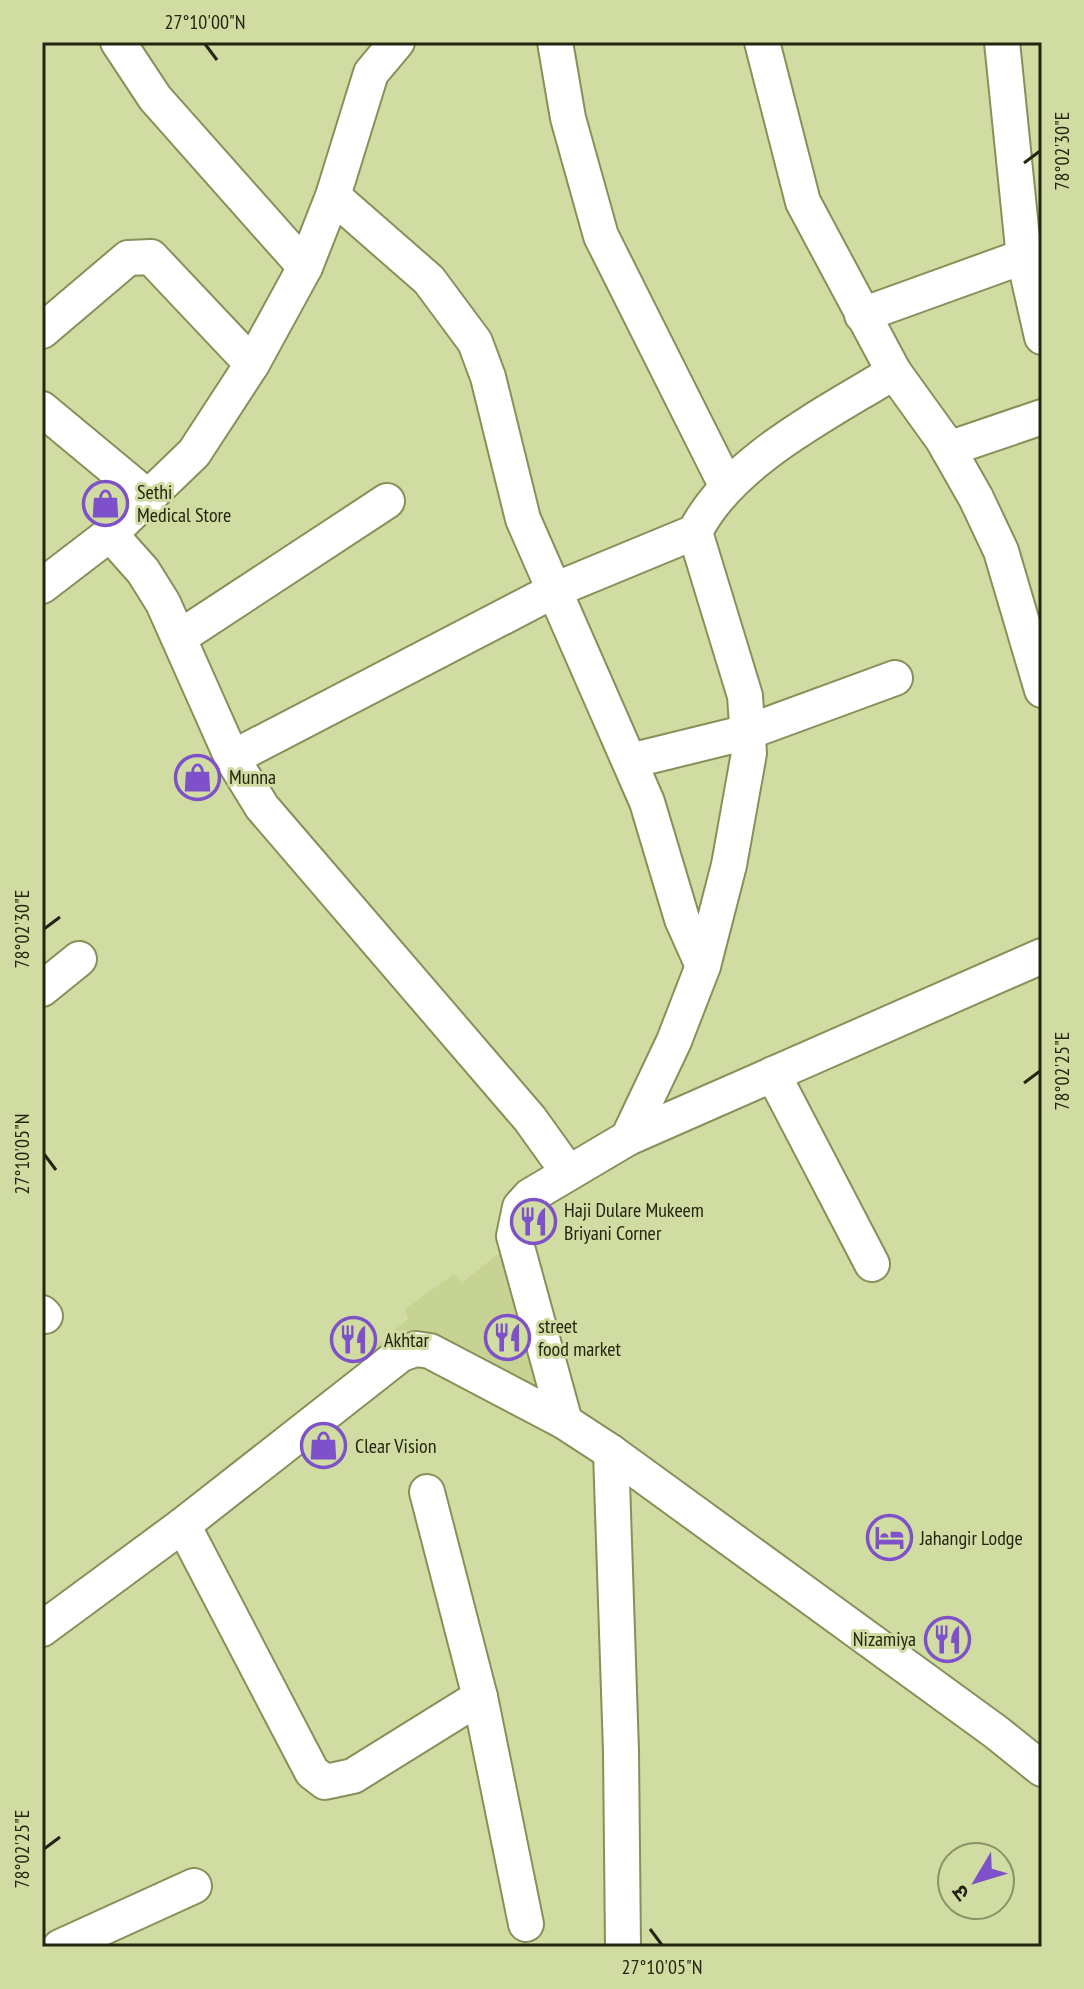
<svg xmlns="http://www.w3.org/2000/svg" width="1084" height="1989" font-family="'PT Sans Narrow','Noto Sans Devanagari',sans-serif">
<rect width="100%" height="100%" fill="#d0dca2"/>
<path fill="#c7d392" d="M498 1254 530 1262 576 1395 551 1423 439 1367 391 1372 374 1347 408 1319 405 1309 454 1274 463 1282Z"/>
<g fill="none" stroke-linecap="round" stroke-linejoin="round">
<defs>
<g id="street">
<path d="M118 42 155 98 305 267"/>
<path d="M555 42 568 118 601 236 726 485"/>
<path d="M762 42 803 202 894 372 943 440 976 498 1001 551 1042 690"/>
<path d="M1002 42 1024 258 1042 337"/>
<path d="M333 196 429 280 475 342 488 377 523 519 647 802 682 919 703 966"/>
<path d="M862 315 1042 250"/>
<path d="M42 331 128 258 151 257 252 364"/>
<path d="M42 409 148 497"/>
<path d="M948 449 1042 417"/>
<path d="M110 534 143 571 163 603 232 758 262 807 530 1119 568 1172"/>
<path d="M42 586 110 534 194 453 252 364 305 267 333 196 371 73 397 42"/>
<path d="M180 637 387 501"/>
<path d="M232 758 557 589 695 532"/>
<path d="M630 761 748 732 895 678"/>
<path d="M42 989 79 959"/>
<path d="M773 1074 872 1264"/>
<path d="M628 1138 674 1041 703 966 729 865 749 753 745 696 695 532C730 461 828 413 894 372"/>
<path d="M42 1313 45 1316"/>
<path d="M565 1422 514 1236 520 1207 530 1196 628 1138 1042 956"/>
<path d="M611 1452 621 1751 623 1947"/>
<path d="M427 1492 480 1697 526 1924"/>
<path d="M183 1525 312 1772 325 1782 353 1776 480 1697"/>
<path d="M42 1629 183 1525 401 1354 416 1349 430 1351 565 1422 611 1452 996 1732 1042 1769"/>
<path d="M60 1947 194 1886"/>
</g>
</defs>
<use href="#street" stroke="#869059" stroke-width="38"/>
<use href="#street" stroke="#fff" stroke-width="34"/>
</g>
<path fill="none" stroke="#222610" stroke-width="3" d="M205 44 217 60M1024 163 1040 151M44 929 60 917M1024 1083 1040 1071M44 1154 56 1170M44 1849 60 1837M650 1929 662 1945"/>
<defs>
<symbol id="shop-ring" viewBox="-11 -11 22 22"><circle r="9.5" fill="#d0dca2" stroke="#7e51ca" stroke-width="1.5"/><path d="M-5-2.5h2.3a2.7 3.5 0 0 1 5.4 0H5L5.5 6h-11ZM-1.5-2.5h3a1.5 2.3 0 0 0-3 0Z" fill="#7e51ca"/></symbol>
<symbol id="restaurant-ring" viewBox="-11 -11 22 22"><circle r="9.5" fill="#d0dca2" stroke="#7e51ca" stroke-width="1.5"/><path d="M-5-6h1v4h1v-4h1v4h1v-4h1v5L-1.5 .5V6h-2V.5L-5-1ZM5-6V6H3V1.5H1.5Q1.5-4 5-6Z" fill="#7e51ca"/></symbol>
<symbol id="hotel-ring" viewBox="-11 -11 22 22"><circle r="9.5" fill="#d0dca2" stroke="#7e51ca" stroke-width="1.5"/><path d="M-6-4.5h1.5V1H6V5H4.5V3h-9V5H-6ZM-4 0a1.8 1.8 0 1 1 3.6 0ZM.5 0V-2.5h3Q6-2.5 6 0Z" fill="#7e51ca"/></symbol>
</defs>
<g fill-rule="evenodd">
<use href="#shop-ring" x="80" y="478" width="51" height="51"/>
<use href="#shop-ring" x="172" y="752" width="51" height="51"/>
<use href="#restaurant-ring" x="508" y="1196" width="51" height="51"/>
<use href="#restaurant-ring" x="482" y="1312" width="51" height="51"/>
<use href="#restaurant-ring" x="328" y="1314" width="51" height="51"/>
<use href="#shop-ring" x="298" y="1420" width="51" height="51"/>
<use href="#hotel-ring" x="864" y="1512" width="51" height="51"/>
<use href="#restaurant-ring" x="922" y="1614" width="51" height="51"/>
</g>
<g text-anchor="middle" stroke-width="6" stroke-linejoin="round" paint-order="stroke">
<g font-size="20" fill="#222610" stroke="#d0dca2" text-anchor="start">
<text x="137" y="499">Sethi<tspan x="137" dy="23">Medical Store</tspan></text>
<text x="229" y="784">Munna</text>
<text x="564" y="1217">Haji Dulare Mukeem<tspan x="564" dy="23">Briyani Corner</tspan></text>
<text x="538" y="1333">street<tspan x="538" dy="23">food market</tspan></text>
<text x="384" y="1347">Akhtar</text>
<text x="355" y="1453">Clear Vision</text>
<text x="920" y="1545">Jahangir Lodge</text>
<text x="916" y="1646" text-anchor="end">Nizamiya</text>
</g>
</g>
<rect width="1084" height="1989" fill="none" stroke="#d0dca2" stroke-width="88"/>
<g transform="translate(976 1881) rotate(232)"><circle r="38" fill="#d0dca2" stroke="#8a9368" stroke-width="2"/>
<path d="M0-6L14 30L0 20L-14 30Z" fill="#7e51ca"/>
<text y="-12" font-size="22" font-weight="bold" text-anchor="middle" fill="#222610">उ</text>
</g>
<rect x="44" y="44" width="996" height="1901" fill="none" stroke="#222610" stroke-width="3"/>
<g font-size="20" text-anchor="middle" fill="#222610">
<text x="205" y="29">27°10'00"N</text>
<text transform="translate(1062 151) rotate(-90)" y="7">78°02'30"E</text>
<text transform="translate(22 929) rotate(-90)" y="7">78°02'30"E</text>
<text transform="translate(1062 1071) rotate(-90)" y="7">78°02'25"E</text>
<text transform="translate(22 1154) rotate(-90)" y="7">27°10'05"N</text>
<text transform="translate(22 1849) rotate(-90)" y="7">78°02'25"E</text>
<text x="662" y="1974">27°10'05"N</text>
</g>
</svg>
